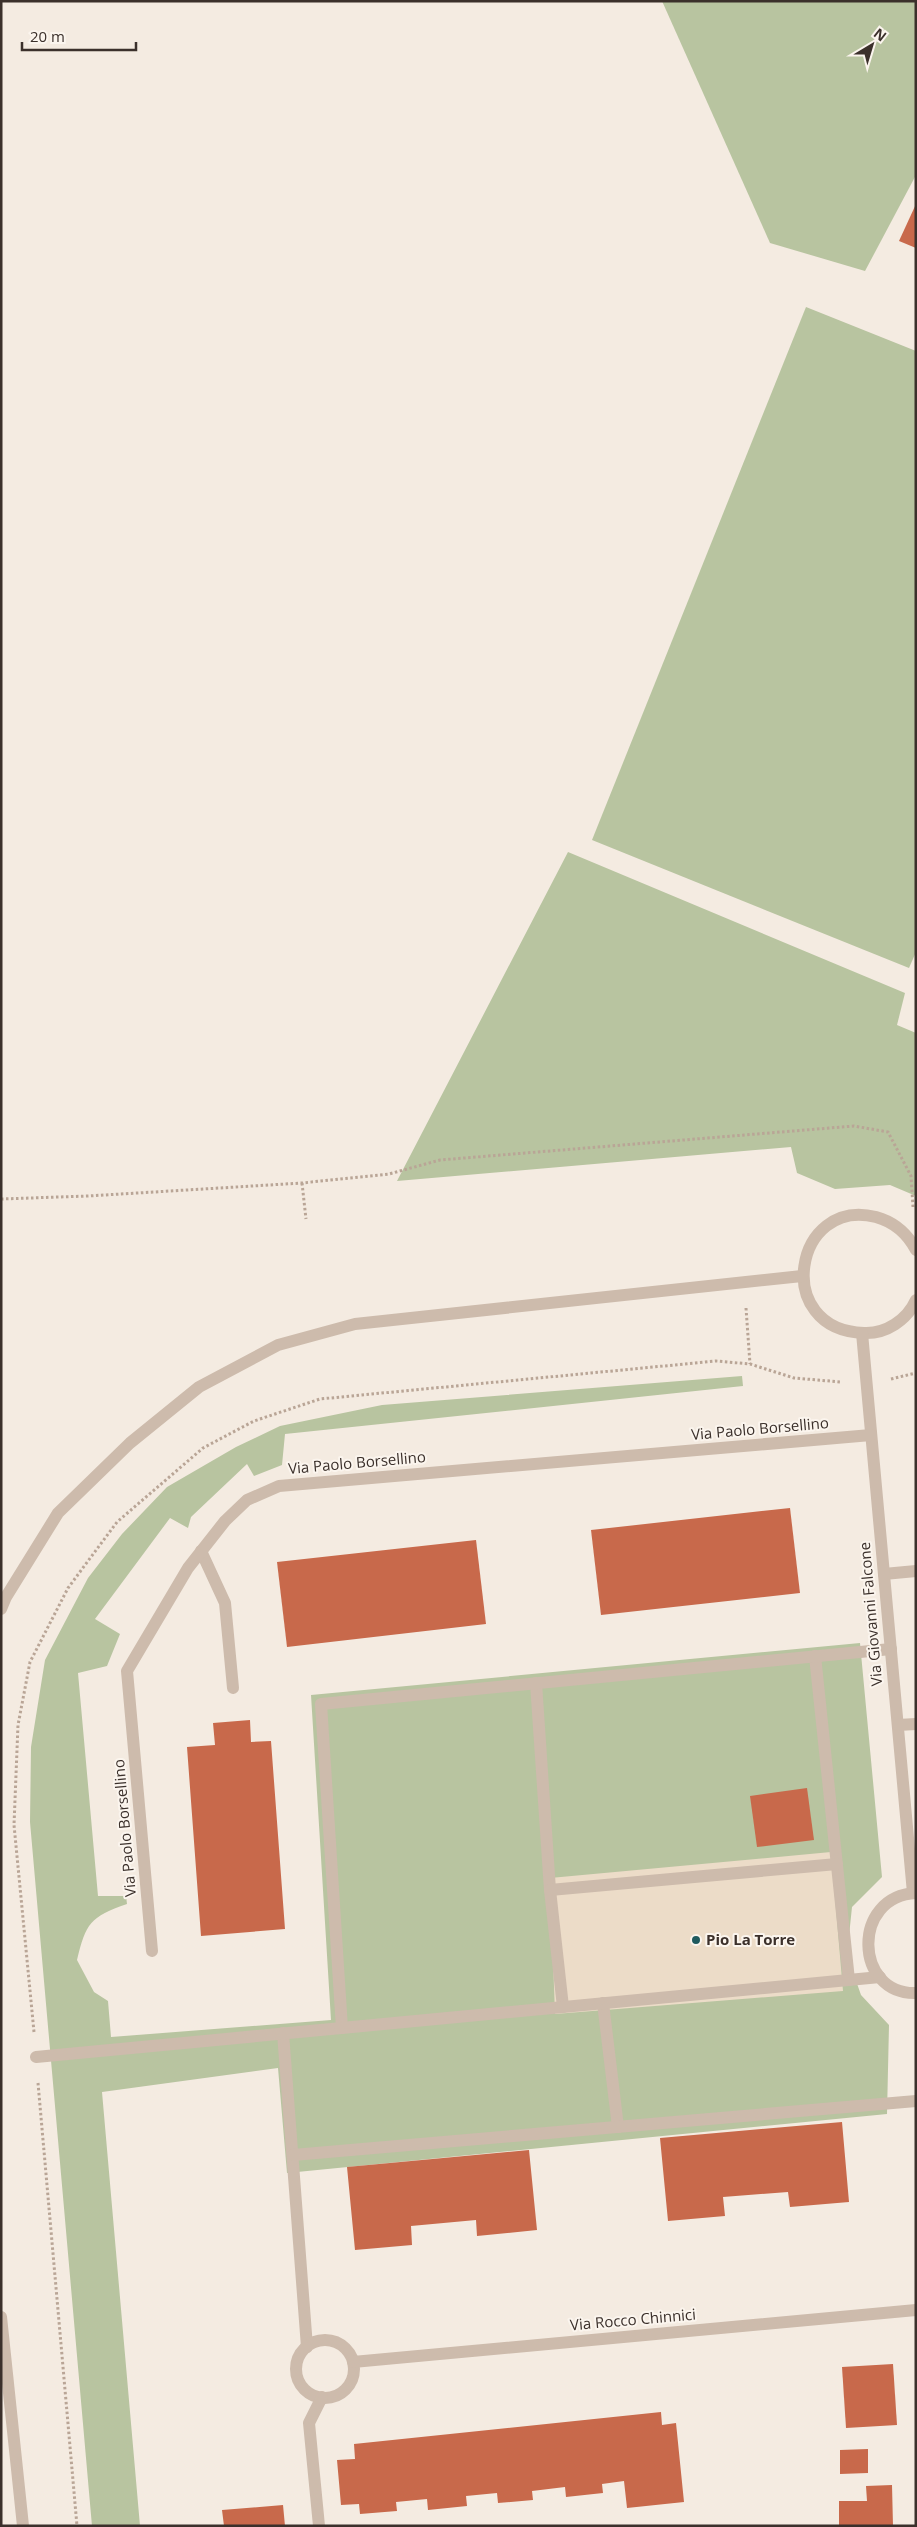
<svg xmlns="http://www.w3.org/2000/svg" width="917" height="2527" font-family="'Open Sans',sans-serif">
<rect width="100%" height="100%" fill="#f4ebe1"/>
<g fill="#b8c4a0">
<path d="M662 1H916V175L865 271 770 243Z"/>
<path d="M806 307 916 351V952L909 968 592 840Z"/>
<path d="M568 852 905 993 897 1025 916 1033V1196L890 1185 835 1189 797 1173 791 1147 397 1181Z"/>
<path d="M742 1376 743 1386 285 1434 282 1465 254 1476 247 1464 191 1517 188 1528 170 1518 95 1619 120 1634 107 1666 78 1673 98 1896H126L127 1904C90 1917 86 1923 77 1960L94 1992 108 2001 111 2037 331 2020 311 1695 860 1643 882 1877 852 1907 847 1955 861 1995 889 2025 887 2114 287 2173 278 2068 102 2092 140 2526H92L30 1822 31 1747 45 1660 88 1578 122 1534 167 1487 236 1447 280 1426 382 1405Z"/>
</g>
<path fill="#ecdcc8" d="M831 1852 843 1991 555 2014 550 1878Z"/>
<g fill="#c8694b">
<path d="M916 204V248L899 241Z"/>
<path d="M790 1508 800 1593 601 1615 591 1530Z"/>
<path d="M476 1540 486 1624 287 1647 277 1562Z"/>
<path d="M250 1720 251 1742 271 1741 285 1929 201 1936 187 1747 215 1745 213 1723Z"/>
<path d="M807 1788 814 1840 757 1847 750 1796Z"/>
<path d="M842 2122 849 2202 790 2207 788 2192 723 2197 725 2216 668 2221 660 2138Z"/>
<path d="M529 2150 537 2230 477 2236 476 2220 411 2226 412 2245 355 2250 347 2167Z"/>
<path d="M893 2364 897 2425 846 2428 842 2367Z"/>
<path d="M661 2412 662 2425 676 2423 684 2502 627 2508 624 2481 602 2484 603 2493 566 2497 565 2487 532 2491 533 2500 498 2503 497 2493 466 2496 467 2506 428 2510 427 2499 396 2502 397 2511 360 2514 359 2504 341 2505 337 2460 355 2459 354 2444Z"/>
<path d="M868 2449V2473L840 2474V2450Z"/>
<path d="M892 2485 893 2526H839V2501H867L866 2486Z"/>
<path d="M283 2505 285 2526H224L222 2510Z"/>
</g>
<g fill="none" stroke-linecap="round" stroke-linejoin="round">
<g stroke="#b9a596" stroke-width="3" stroke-dasharray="2.5 2.5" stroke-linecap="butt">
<path d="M302 1183 306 1219"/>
<path d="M1 1199 88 1196 302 1183 389 1174 440 1160 854 1126 888 1132 911 1176 913 1207"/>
<path d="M746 1308 750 1364"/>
<path d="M891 1379 916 1373"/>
<path d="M34 2032 14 1825 18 1725 30 1662 68 1588 117 1522 203 1448 254 1421 320 1399 716 1361 750 1364 794 1378 841 1382"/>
<path d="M38 2083 77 2526"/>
</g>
<path stroke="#cdbbac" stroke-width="12" d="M884 1574 916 1571"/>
<g stroke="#cdbbac" stroke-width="12">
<path d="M815 1656 849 1980"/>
<path d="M536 1683 550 1890 563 2007"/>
<path d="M550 1890 837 1864"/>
<path d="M603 2003 618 2127"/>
<path d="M342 2028 321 1704 891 1649"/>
<path d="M283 2033 307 2347"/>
<path d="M36 2057 880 1977"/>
<path d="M293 2155 916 2101"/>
</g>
<g stroke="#cdbbac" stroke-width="12">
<path d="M916 1250C907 1233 894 1222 876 1217 794 1196 771 1330 864 1333 886 1334 907 1320 916 1300"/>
<path d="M862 1333 913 1893"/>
<path d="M201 1551 225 1603 233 1688"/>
<path d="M1 1609 6 1597 58 1513 130 1443 199 1387 278 1345 355 1324 802 1276"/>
<path d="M898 1725 916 1724"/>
<path d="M916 1893C851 1896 854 1995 916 1993"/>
<path d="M152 1951 127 1671 188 1568 225 1521 247 1500 279 1486 871 1435"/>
<path d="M1 2317 23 2526"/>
<circle cx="325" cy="2369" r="29"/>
<path d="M353 2362 916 2310"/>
<path d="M319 2526 309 2423 322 2397"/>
</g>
</g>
<circle fill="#1f5a5e" stroke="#fbf5ee" stroke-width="2" cx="696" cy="1940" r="5"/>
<g text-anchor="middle" stroke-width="4" stroke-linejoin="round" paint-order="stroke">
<g font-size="15" fill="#3b302b" stroke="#fbf5ee">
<text transform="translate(760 1429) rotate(-5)" y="5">Via Paolo Borsellino</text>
<text transform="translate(357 1463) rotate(-5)" y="5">Via Paolo Borsellino</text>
<text transform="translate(871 1614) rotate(-95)" y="5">Via Giovanni Falcone</text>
<text transform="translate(125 1828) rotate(-95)" y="5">Via Paolo Borsellino</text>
<text transform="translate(633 2320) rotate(-5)" y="5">Via Rocco Chinnici</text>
</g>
<g font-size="15" font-weight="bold" fill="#3b302b" stroke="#fbf5ee" text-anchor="start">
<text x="706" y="1945">Pio La Torre</text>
</g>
</g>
<rect width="917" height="2527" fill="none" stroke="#3b302b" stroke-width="5"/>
<g transform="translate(872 45) rotate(38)" stroke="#fbf5ee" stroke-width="4" paint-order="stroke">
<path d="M0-4L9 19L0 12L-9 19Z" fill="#3b302b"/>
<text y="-8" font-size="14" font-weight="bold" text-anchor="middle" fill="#3b302b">N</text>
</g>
<path d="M22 42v8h114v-8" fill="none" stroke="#3b302b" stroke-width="2.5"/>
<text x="30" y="42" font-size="15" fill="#3b302b" stroke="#fbf5ee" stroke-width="4" paint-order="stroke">20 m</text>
</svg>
